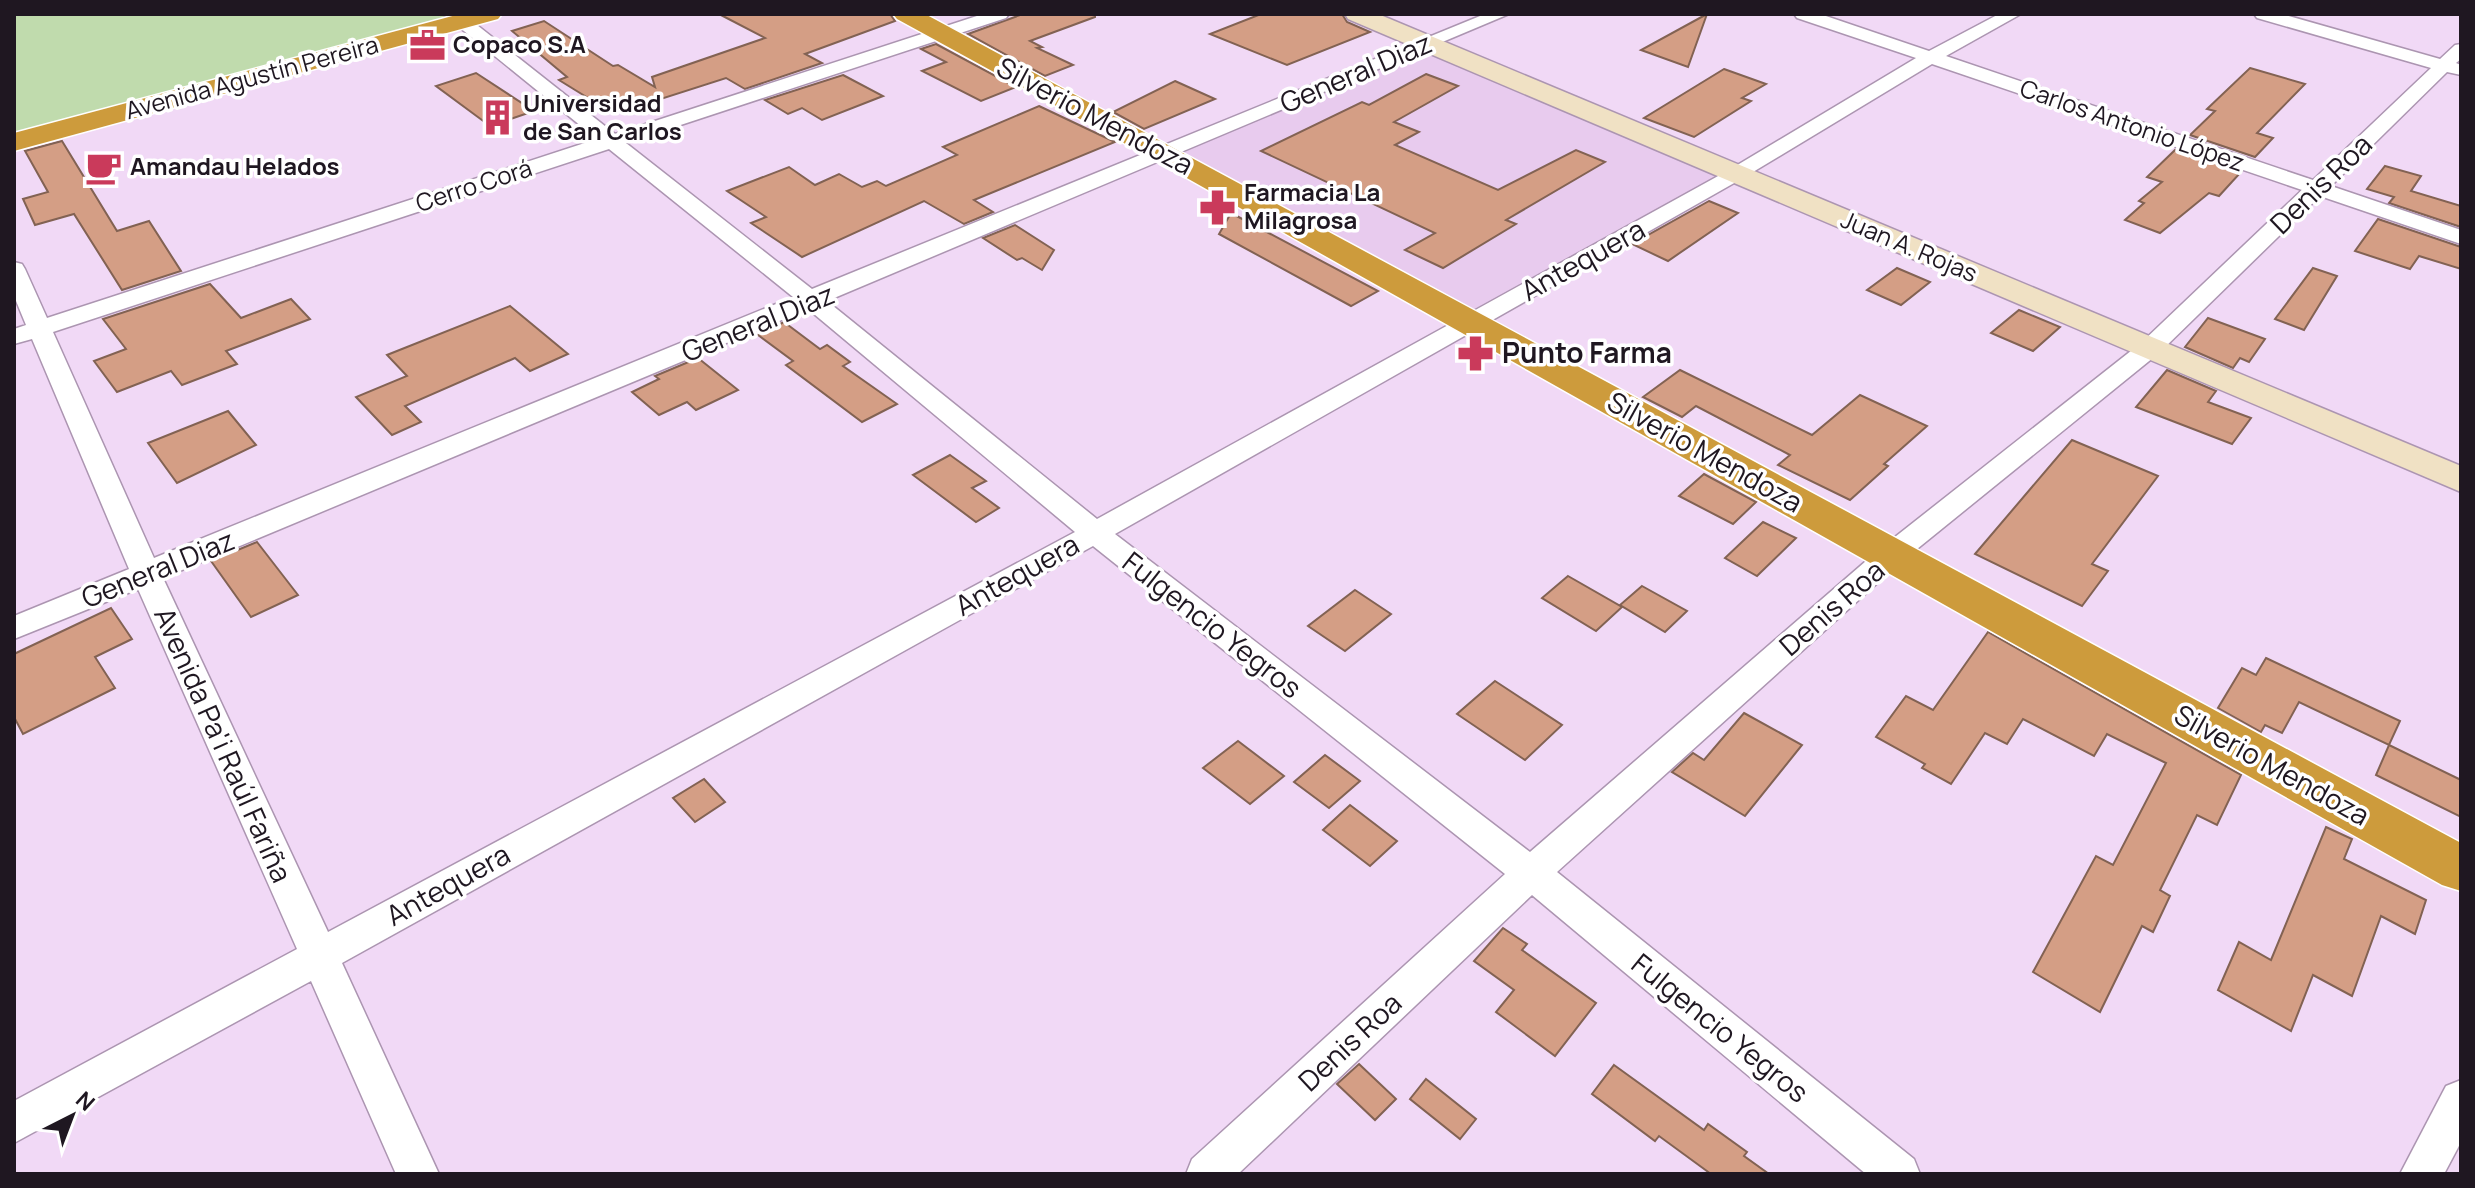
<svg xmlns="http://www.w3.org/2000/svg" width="2475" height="1188" font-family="Manrope,sans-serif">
<rect width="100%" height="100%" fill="#f1d9f6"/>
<path fill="#e8cbee" d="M1433 49 1724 174 1470 316 1172 153Z"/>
<path fill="#c0dbad" d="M14 14H448L457 21 14 140Z"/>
<g fill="#d49e85" stroke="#826253" stroke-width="2">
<path d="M719 14H890L895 21 805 54 822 63 745 89 726 78 614 114 559 80 567 77 512 31 544 21 613 66 618 65 655 87 652 77 765 38Z"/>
<path d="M1023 14H1095V17L1030 41 1042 47 1037 48 1073 65 1045 76 968 34Z"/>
<path d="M1261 14H1342L1347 22 1370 32 1287 65 1210 34Z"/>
<path d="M1707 14 1688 67 1641 50Z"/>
<path d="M936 44 1016 87 981 101 922 71 946 62 921 49Z"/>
<path d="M2250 68 2305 84 2257 133 2273 138 2255 157 2190 135 2215 111 2207 109Z"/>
<path d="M1724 69 1766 84 1742 98 1751 101 1694 137 1644 118Z"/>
<path d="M476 73 534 111 490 126 436 86Z"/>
<path d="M1426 74 1458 86 1394 122 1419 132 1395 145 1498 190 1576 150 1605 162 1506 220 1516 224 1443 268 1405 250 1435 233 1261 151 1362 102 1369 105Z"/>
<path d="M843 75 883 96 822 120 802 108 788 114 765 100Z"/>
<path d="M1175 81 1215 99 1144 129 1113 112Z"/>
<path d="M1039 106 1115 142 974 200 993 212 964 224 924 201 802 257 751 223 766 217 727 191 789 167 815 185 839 174 862 187 877 181 886 186 957 155 943 147Z"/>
<path d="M62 141 117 231 149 221 181 271 122 290 74 214 35 225 23 199 48 192 25 151Z"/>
<path d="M2175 150 2241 172 2219 196 2209 193 2160 233 2125 220 2144 203 2139 201 2162 182 2147 177Z"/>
<path d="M2385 166 2421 176 2411 191 2461 206V227L2389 203 2394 197 2367 189Z"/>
<path d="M1709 201 1738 213 1668 261 1632 244Z"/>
<path d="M1231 213 1378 291 1351 306 1219 234Z"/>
<path d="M2378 219 2461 247V269L2419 256 2410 269 2355 251Z"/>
<path d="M1015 225 1054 250 1042 270 1022 258 1017 260 983 238Z"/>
<path d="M1897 268 1930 282 1901 305 1867 290Z"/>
<path d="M2313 268 2337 276 2304 330 2275 319Z"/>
<path d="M210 284 241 318 291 299 310 319 226 351 237 364 182 385 171 371 117 392 94 361 126 349 103 319Z"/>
<path d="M510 306 568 354 530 371 515 358 405 406 421 422 392 435 356 397 407 376 387 355Z"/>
<path d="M2019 310 2060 327 2033 351 1991 333Z"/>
<path d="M2208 318 2265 339 2249 362 2240 358 2233 368 2185 347Z"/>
<path d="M784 322 820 349 827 345 850 362 843 366 897 404 862 422 786 365 793 361 758 335Z"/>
<path d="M698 358 738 390 696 410 687 402 659 415 632 392 659 379 655 376Z"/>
<path d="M1680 370 1812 435 1860 395 1927 426 1884 464 1888 466 1850 500 1778 465 1790 455 1696 406 1682 417 1643 397Z"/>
<path d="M2167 370 2216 391 2208 402 2251 418 2232 444 2136 407Z"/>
<path d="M228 411 256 445 177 483 148 443Z"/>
<path d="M2072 440 2158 476 2092 564 2108 571 2082 606 1975 554Z"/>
<path d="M950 455 986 481 972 488 999 508 976 522 913 475Z"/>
<path d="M1704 474 1756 502 1733 524 1679 496Z"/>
<path d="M1763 522 1796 538 1757 576 1725 558Z"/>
<path d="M257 542 298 595 251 617 211 561Z"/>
<path d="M1568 576 1622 607 1596 631 1542 598Z"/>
<path d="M1642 586 1687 611 1665 632 1620 605Z"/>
<path d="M1355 590 1391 614 1345 651 1308 626Z"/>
<path d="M111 608 132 639 95 657 115 688 23 734 14 717V654Z"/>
<path d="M1988 632 2241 775 2217 825 2197 815 2160 890 2170 896 2153 932 2142 926 2100 1012 2033 972 2096 856 2113 865 2166 763 2107 734 2094 756 2023 719 2007 744 1985 733 1951 784 1922 768 1925 764 1876 737 1906 696 1933 710Z"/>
<path d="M2266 658 2400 721 2389 745 2299 702 2282 733 2265 725 2261 732 2218 708 2242 668 2256 675Z"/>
<path d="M1495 681 1562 725 1525 760 1457 714Z"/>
<path d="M1744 713 1802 745 1745 816 1672 772 1693 753 1704 760Z"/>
<path d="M1238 741 1284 776 1250 804 1203 768Z"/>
<path d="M2389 745 2461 780V817L2376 775Z"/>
<path d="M1325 755 1360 781 1329 808 1294 782Z"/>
<path d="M704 779 725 802 695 822 673 798Z"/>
<path d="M1350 805 1397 841 1370 866 1323 830Z"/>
<path d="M2326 827 2352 839 2344 859 2426 900 2415 934 2381 916 2352 996 2313 975 2291 1031 2218 990 2239 942 2271 960Z"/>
<path d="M1503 928 1527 944 1522 950 1596 1003 1555 1056 1496 1012 1514 990 1474 961Z"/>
<path d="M1359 1064 1396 1099 1375 1120 1337 1084Z"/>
<path d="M1614 1065 1704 1130 1708 1124 1747 1152 1744 1156 1769 1174H1711L1659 1136 1655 1141 1592 1094Z"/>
<path d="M1426 1079 1476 1119 1460 1139 1410 1099Z"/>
</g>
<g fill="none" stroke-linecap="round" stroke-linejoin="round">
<defs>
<g id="street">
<path d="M443 14H463L615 134 983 14H1009L1006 18 626 143 812 289 1485 14H1509L827 301 1097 519 1729 170 1916 58 1797 18 1794 14H1820L1929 51 1999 14H2021L1946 56 2313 180 2431 68 2257 18 2254 14H2282L2440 59 2455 45 2461 44V59L2456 63 2461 65V75L2447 72 2331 186 2461 230V244L2320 196 2159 353 1901 562 1557 872 1914 1159 1920 1174H1866L1532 895 1238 1174H1186L1192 1159 1505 874 1093 546 342 963 439 1174H396L311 981 14 1143V1101L297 949 138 589 14 639V616L129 569 32 339 14 344V329L26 325 14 296V262L22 264 25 269 47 318 597 139ZM1932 64 2302 190 2141 343 1881 548 1530 852 1115 534 1743 178ZM609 149 793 297 154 558 53 332ZM808 309 1075 532 328 932 163 578Z"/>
<path d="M2461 1080V1142L2444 1174H2400L2446 1086Z"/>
</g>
<path id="secondary" d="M1345 14H1378L2461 466V492L1348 19Z"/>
<g id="highway">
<path d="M460 14H502L498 19 14 151V133Z"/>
<path d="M893 14H925L2461 843V891L2442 885 1153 159 897 19Z"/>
</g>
</defs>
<use href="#street" stroke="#ac95b1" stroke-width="3"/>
<use href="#secondary" stroke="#ac95b1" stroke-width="3"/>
<use href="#highway" stroke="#fff" stroke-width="3"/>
<use href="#street" fill="#fff" fill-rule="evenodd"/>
<use href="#secondary" fill="#f0e1c4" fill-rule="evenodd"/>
<use href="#highway" fill="#cd9b3c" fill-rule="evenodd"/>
</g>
<defs>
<symbol id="office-bare" viewBox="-9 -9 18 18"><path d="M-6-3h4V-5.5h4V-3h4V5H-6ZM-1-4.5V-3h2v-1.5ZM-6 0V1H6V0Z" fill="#ca3a5b" stroke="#fff" stroke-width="2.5" paint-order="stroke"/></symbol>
<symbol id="building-bare" viewBox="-9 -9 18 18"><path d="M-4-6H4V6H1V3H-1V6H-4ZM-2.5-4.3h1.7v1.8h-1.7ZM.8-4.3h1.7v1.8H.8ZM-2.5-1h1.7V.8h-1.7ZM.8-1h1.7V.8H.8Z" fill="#ca3a5b" stroke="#fff" stroke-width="2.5" paint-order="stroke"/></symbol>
<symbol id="cafe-bare" viewBox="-9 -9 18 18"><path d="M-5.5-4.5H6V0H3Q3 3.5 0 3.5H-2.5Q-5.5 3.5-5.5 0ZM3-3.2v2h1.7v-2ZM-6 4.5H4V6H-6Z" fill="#ca3a5b" stroke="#fff" stroke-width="2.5" paint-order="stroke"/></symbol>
<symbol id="pharmacy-bare" viewBox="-9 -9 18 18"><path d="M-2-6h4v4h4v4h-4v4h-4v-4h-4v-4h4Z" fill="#ca3a5b" stroke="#fff" stroke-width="2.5" paint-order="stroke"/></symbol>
</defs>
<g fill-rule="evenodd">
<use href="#office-bare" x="402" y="20" width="51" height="51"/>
<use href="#building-bare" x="472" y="92" width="51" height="51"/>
<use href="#cafe-bare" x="78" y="142" width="51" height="51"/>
<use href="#pharmacy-bare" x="1192" y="182" width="51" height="51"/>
<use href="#pharmacy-bare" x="1450" y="328" width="51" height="51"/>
</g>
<g text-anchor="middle" stroke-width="7" stroke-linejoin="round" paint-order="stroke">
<g font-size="24" font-weight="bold" fill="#1f1721" stroke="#fff" text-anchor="start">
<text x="453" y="53">Copaco S.A</text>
<text x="523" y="112">Universidad<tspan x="523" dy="28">de San Carlos</tspan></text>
<text x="130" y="175">Amandau Helados</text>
<text x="1244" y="201">Farmacia La<tspan x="1244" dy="28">Milagrosa</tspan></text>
</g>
<g font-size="24" fill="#1f1721" stroke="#fff">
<text transform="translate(252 78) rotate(-15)" y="8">Avenida Agustín Pereira</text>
<text transform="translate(2132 126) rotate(19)" y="8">Carlos Antonio López</text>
<text transform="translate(474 186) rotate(-18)" y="8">Cerro Corá</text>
<text transform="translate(1909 247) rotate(23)" y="8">Juan A. Rojas</text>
</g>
<g font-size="28" fill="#1f1721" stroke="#fff">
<text transform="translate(1356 73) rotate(-23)" y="10">General Diaz</text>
<text transform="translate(1095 116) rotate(28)" y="10">Silverio Mendoza</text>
<text transform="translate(2321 184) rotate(-44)" y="10">Denis Roa</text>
<text transform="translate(1583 260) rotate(-29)" y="10">Antequera</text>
<text transform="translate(758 323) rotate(-22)" y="10">General Diaz</text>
<text transform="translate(1705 452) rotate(29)" y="10">Silverio Mendoza</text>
<text transform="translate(158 569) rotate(-22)" y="10">General Diaz</text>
<text transform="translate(1017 575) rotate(-29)" y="10">Antequera</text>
<text transform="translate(1832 608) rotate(-41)" y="10">Denis Roa</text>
<text transform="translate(1212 625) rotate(38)" y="10">Fulgencio Yegros</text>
<text transform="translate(223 745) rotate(66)" y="10">Avenida Pa'i Raúl Fariña</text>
<text transform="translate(2272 765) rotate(29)" y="10">Silverio Mendoza</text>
<text transform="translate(448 885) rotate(-29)" y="10">Antequera</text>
<text transform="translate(1720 1028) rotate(39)" y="10">Fulgencio Yegros</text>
<text transform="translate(1350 1042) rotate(-43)" y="10">Denis Roa</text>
</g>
<g font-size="28" font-weight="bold" fill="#1f1721" stroke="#fff" text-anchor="start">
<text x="1502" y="363">Punto Farma</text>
</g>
</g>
<rect width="2475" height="1188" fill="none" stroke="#1f1721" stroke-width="32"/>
<g transform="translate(72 1116) rotate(42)" stroke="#ffffff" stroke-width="6" paint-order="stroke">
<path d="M0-6L14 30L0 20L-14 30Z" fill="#1f1721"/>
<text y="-12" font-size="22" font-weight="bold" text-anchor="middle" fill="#1f1721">N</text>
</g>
</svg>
